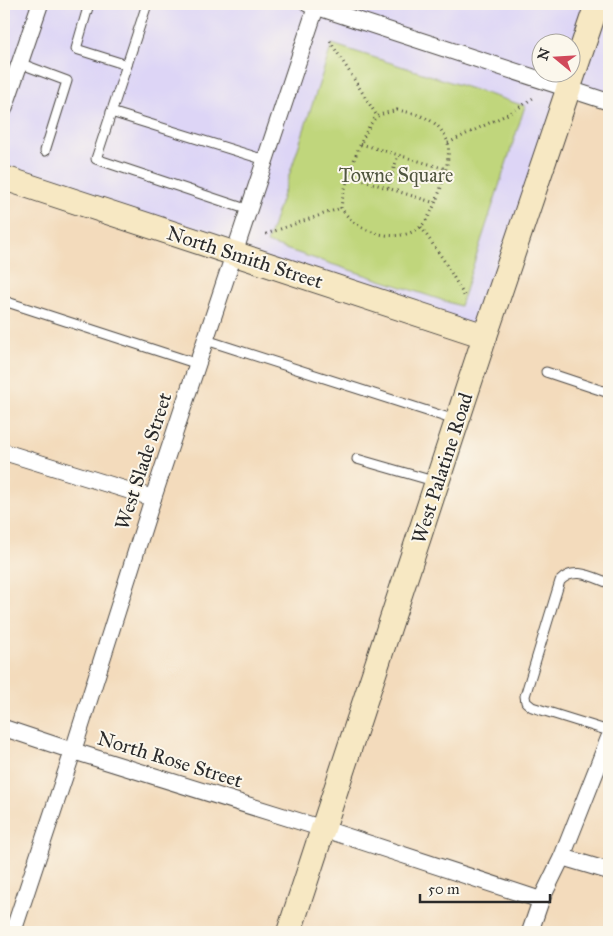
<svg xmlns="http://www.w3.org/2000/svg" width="613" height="936" font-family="'IM FELL Great Primer',serif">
<rect width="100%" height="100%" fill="#fbf7ec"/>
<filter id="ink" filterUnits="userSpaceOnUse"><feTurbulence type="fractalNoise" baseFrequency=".02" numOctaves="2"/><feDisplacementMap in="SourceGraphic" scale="10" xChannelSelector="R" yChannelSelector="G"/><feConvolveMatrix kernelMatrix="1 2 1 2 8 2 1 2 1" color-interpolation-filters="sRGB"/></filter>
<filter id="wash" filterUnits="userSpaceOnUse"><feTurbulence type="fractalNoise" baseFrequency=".0096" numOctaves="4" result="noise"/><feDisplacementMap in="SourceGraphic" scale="20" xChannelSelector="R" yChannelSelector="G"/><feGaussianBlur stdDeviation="1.12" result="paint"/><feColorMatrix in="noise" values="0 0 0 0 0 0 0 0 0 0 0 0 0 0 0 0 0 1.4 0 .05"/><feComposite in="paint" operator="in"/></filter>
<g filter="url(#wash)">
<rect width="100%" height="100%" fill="#f3dbbc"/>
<path fill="#ddd5f6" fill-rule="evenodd" d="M4 4H609V102L569 88 485 336 4 178ZM540 42H570V72H540Z"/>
<path fill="#c0d67b" stroke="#768053" d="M332 44 525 106 460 306 267 243Z"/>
</g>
<g filter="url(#ink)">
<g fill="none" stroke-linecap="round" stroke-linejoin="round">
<defs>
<g id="lane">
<path d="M89 4 76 49 127 65"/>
<path d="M147 4 96 159 249 210"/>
<path d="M19 63 67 81 45 151"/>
<path d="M111 112 265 160"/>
<path d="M4 301 198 364"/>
<path d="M206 340 455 420"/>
<path d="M546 372 609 393"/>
<path d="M357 459 437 482"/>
<path d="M609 583C592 577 574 566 560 581L525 696 526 702 532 707 609 731"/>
</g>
<g id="street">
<path d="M308 4 609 102"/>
<path d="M4 109 40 4"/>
<path d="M4 452 153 498"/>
<path d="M4 728 73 751 324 829 541 900"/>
<path d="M562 857 609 871"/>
<path d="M13 932 73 751 153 498 317 4"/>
<path d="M530 932 541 900 562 857 609 738"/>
</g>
<g id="secondary">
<path d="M4 178 485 336"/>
<path d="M289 932 485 336 597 4"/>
</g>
</defs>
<use href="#lane" stroke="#494541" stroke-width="11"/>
<use href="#street" stroke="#494541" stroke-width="18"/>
<use href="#secondary" stroke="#494541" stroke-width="26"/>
<g stroke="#494541" stroke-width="3" stroke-dasharray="1 4" stroke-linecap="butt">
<path d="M330 41 377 116"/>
<path d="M397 110C413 113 430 116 441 130 443 133 447 139 448 143 452 161 434 218 419 228 400 242 368 235 351 220 348 217 344 212 341 208 342 191 364 124 378 116 383 113 391 112 397 110Z"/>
<path d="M448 143 514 111 536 96"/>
<path d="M361 144 446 169"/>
<path d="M349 176 435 203"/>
<path d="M388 188 398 155"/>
<path d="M421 227 445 262 466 299"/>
<path d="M266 234 341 208"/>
</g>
<use href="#lane" stroke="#fff" stroke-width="9"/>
<use href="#street" stroke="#fff" stroke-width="16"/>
<use href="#secondary" stroke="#f7e8c3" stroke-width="24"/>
</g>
</g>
<g text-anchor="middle" stroke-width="4" stroke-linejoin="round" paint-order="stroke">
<g font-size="20" fill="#50563f" stroke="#fbf7ec">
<text x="396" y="182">Towne Square</text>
</g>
<g font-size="20" fill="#2b2b2b" stroke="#fbf7ec">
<text transform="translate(245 257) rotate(18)" y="7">North Smith Street</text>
<text transform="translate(143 461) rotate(-72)" y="7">West Slade Street</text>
<text transform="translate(442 468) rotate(-72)" y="7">West Palatine Road</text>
<text transform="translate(170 759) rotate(17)" y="7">North Rose Street</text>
</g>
</g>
<rect width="613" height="936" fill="none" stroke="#fbf7ec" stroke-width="20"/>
<g transform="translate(556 58) rotate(288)"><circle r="24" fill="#fbf7ec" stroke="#a8a59f"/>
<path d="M0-4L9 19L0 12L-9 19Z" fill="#d1495b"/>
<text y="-8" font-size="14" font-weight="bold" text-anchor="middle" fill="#2b2b2b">N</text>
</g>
<path d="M420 894v8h130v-8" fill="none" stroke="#2b2b2b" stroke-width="2.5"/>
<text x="428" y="894" font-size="15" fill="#2b2b2b" stroke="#fbf7ec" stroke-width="4" paint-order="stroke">50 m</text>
</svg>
